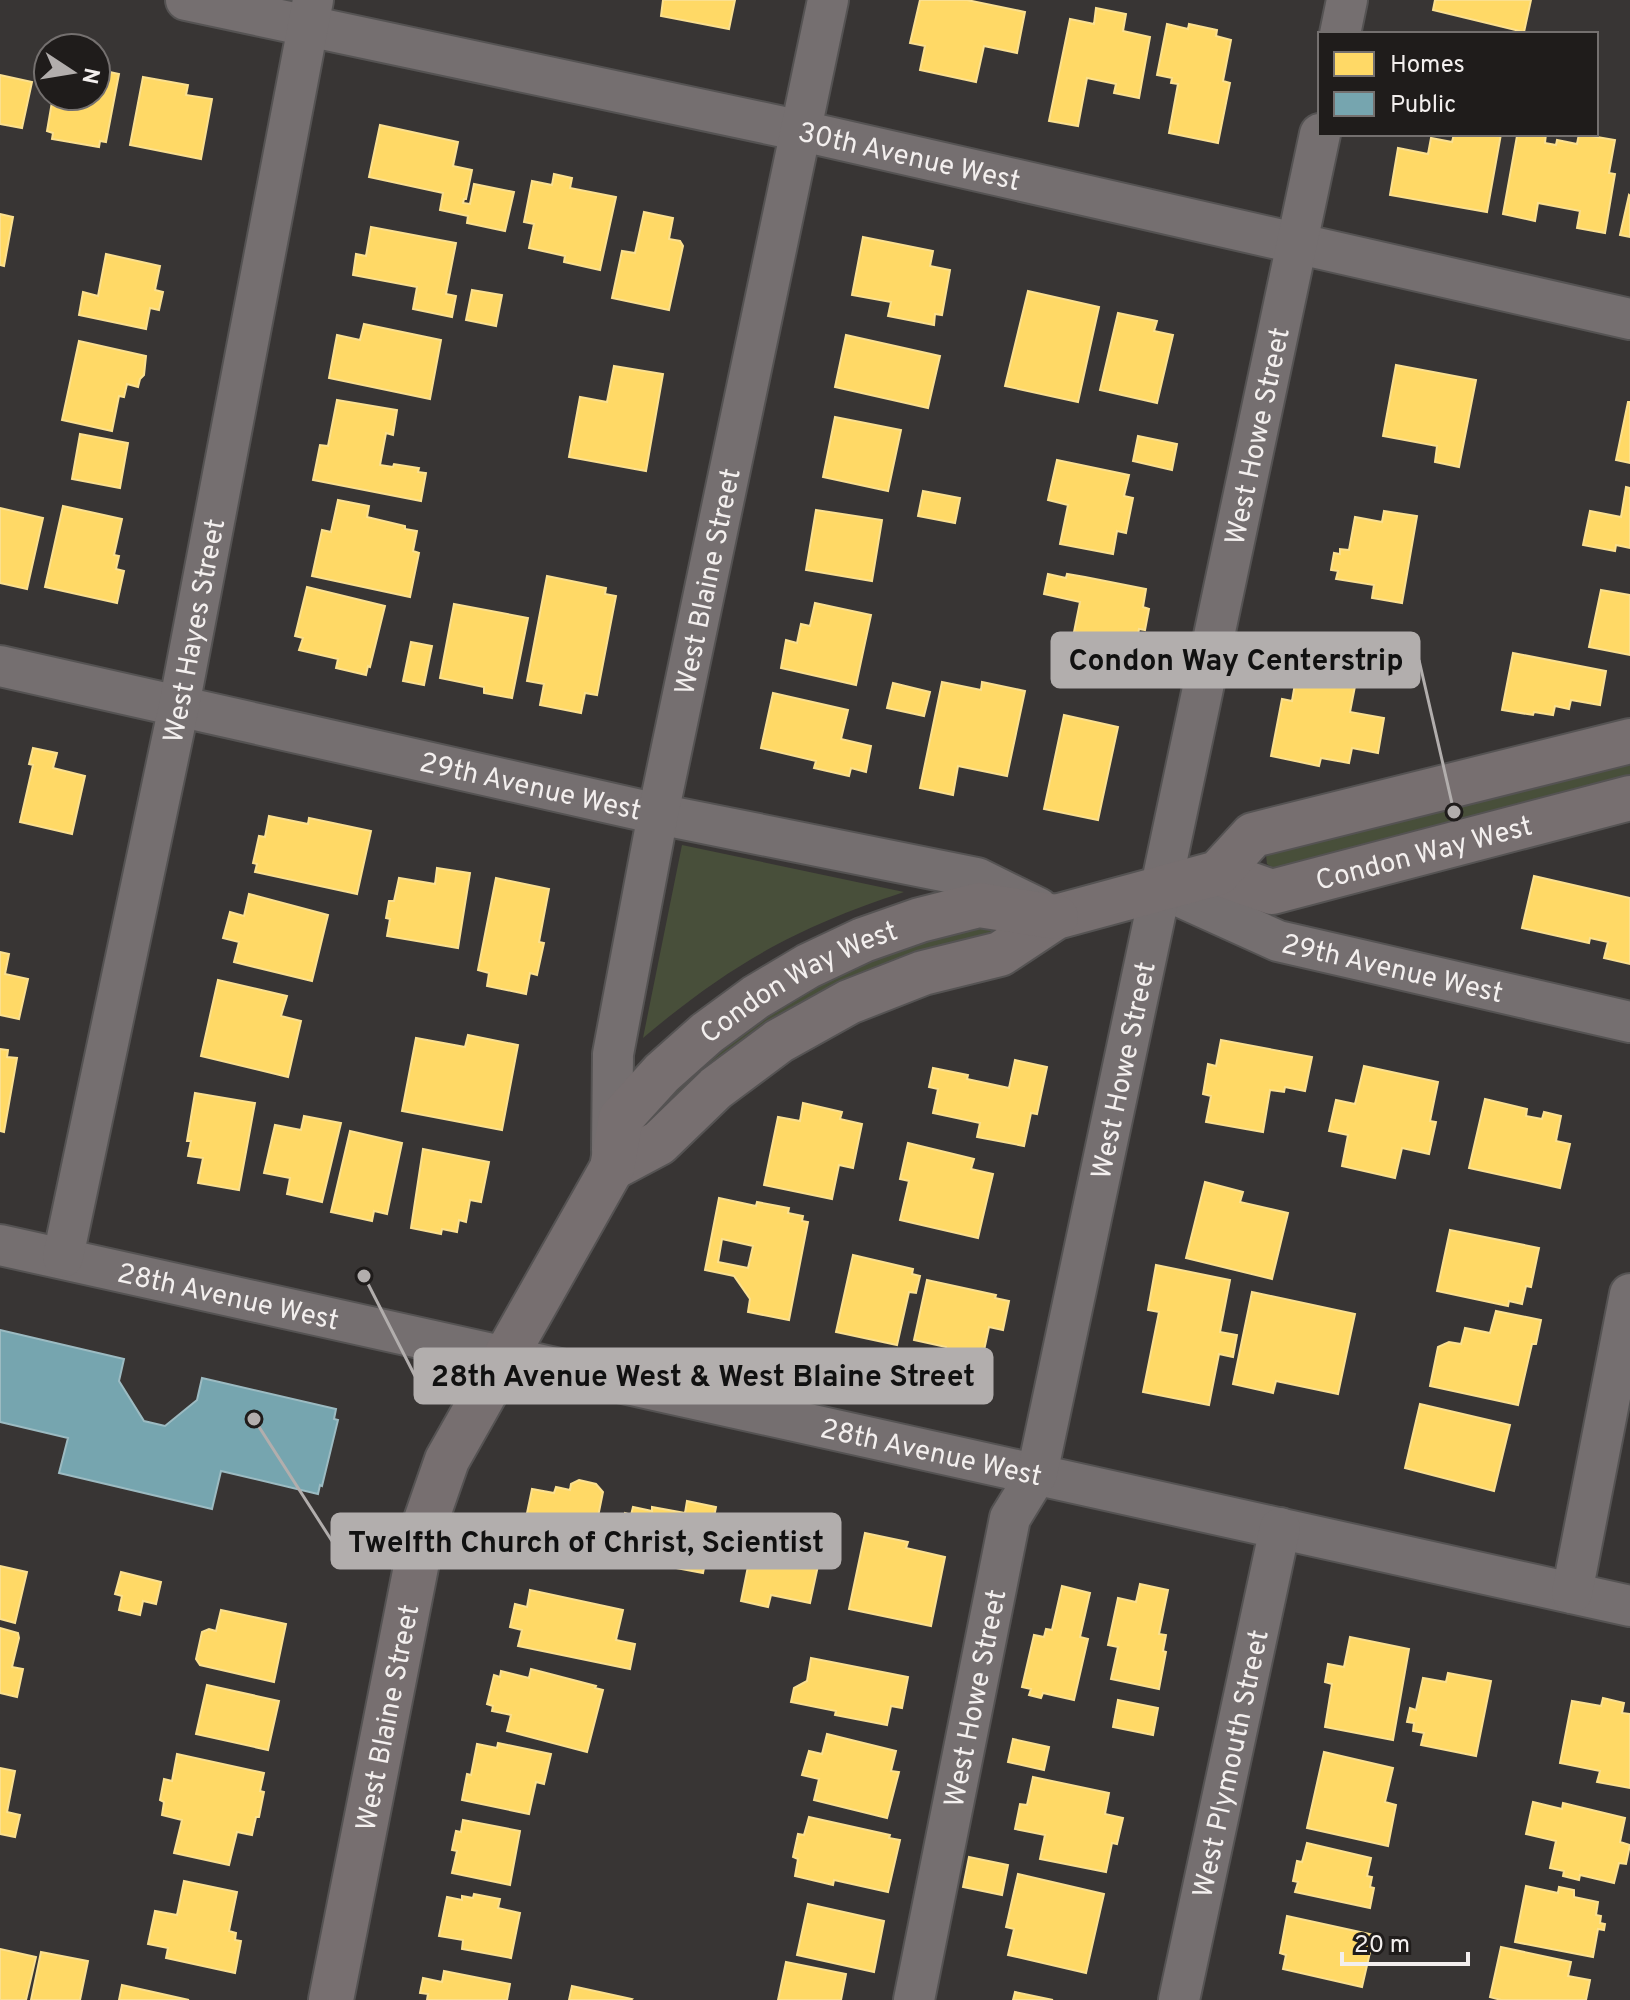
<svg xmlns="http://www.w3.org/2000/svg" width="1630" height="2000" font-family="Overpass,sans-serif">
<rect width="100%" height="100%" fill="#383534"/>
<g fill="#484f3a">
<path d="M1630 757V779L1276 870 1267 864 1266 855 1271 846Z"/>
<path d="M682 845 904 892C797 927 729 965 643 1038Z"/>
<path d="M994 924 996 931 647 1125 646 1118 723 1041 824 978 934 935Z"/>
</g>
<g fill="#ffd966" stroke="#fbe08f" stroke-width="2" fill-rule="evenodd">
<path d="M663 0H735L729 29 661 16Z"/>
<path d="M920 0H967L1025 12 1017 53 984 46 976 82 920 70 925 46 910 43Z"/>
<path d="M1435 0H1531L1524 32 1433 10Z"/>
<path d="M1096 8 1126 14 1123 31 1150 37 1139 98 1114 93 1116 84 1087 78 1078 126 1049 121 1070 19 1094 24Z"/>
<path d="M1167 24 1188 29 1189 24 1217 30 1216 36 1231 40 1223 81 1230 83 1218 143 1169 133 1178 84 1171 83 1172 78 1157 75Z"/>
<path d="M96 69 119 74 106 142 100 141 99 147 52 139 53 133 47 131 53 96H96Z"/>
<path d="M0 75 32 82 22 128 0 124Z"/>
<path d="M143 77 188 85 186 95 212 99 201 159 130 145Z"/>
<path d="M380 125 458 142 453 166 472 170 466 199H464L463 203 470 204 474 184 514 192 505 231 467 223 468 216 440 210 443 193 369 177Z"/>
<path d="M1454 134H1501L1487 212 1390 195 1398 148 1428 154 1431 138 1452 142Z"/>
<path d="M1522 134H1546L1545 143 1556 145 1557 140 1577 144 1579 134 1615 140 1609 173 1615 174 1605 233 1577 228 1580 211 1538 203 1535 221 1503 214 1517 136Z"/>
<path d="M554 174 572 178 570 188 616 197 600 270 564 262 565 256 529 248 534 224 524 222 532 181 552 185Z"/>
<path d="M1629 195 1630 196V237L1620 235Z"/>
<path d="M644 212 673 218 669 239 680 241 683 246 669 310 612 298 622 251 635 253Z"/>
<path d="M0 214 13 217 4 266 0 265Z"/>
<path d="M371 227 456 243 446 294 456 296 452 317 413 309 417 287 353 275 356 254 366 256Z"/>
<path d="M863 237 933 251 930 266 950 270 942 315 935 314 934 325 888 316 891 302 852 295Z"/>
<path d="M106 254 160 266 155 290 163 292 159 310 150 308 146 329 79 315 83 292 98 296Z"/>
<path d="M472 290 502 295 496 326 466 320Z"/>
<path d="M1028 291 1099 307 1078 402 1005 386Z"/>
<path d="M1118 313 1157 321 1154 331 1173 335 1157 403 1100 390Z"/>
<path d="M364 324 441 340 430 399 329 378 337 335 360 340Z"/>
<path d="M846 335 940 356 928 408 835 387Z"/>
<path d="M79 341 146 356 144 375 140 379 138 387 127 384 124 397 119 396 112 431 62 420Z"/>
<path d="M1396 365 1476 380 1459 467 1435 462 1437 446 1383 436Z"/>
<path d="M614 366 663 374 646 471 569 457 580 397 607 402Z"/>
<path d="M337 400 397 410 393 435 386 433 380 465 393 467 394 464 419 468 418 472 426 473 421 501 313 480 320 445 328 446Z"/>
<path d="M1628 402H1630V463L1616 460Z"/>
<path d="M835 417 901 430 888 491 823 477Z"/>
<path d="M80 434 128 443 120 488 72 479Z"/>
<path d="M1138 436 1177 444 1172 470 1133 461Z"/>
<path d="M1057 460 1129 475 1124 496 1133 498 1126 533 1117 531 1113 554 1060 544 1068 505 1048 500Z"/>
<path d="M1626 487 1630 488V548L1616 545 1615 551 1583 545 1590 511 1621 517Z"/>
<path d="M923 491 960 498 955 523 918 516Z"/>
<path d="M338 500 369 506 367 517 405 526V529L417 531 413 551 419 553 410 597 312 576 322 530 331 532Z"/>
<path d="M63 506 122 519 114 555 119 556 116 569 124 571 117 603 45 587Z"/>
<path d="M0 508 43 518 27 589 0 583Z"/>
<path d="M816 510 882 520 872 581 806 570Z"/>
<path d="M1384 511 1417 516 1402 603 1372 598 1374 585 1336 579 1338 571 1331 570 1334 553 1340 554V549L1349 550 1355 517 1382 522Z"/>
<path d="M1048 574 1066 578 1067 574 1085 577 1146 589 1143 607 1149 609 1145 630 1139 629 1136 644 1074 632 1080 602 1044 594Z"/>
<path d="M547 576 606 588 605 594 616 596 597 695 585 693 581 713 540 705 544 684 527 681Z"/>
<path d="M307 587 385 606 370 667 368 666 366 675 336 668 338 659 299 650 303 638 295 636Z"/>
<path d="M1601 590 1630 595V655L1589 647Z"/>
<path d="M815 603 871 615 856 685 781 668 786 640 797 643 801 624 810 626Z"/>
<path d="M454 604 528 618 512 698 484 693V687L440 678Z"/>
<path d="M411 642 432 646 424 685 403 681Z"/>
<path d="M1513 653 1606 671 1600 705 1571 700 1569 709 1555 706 1553 715 1534 712 1533 715 1502 710Z"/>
<path d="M1299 660 1332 666 1331 672 1357 676 1350 712 1384 718 1378 753 1352 748 1349 763 1321 758 1319 766 1271 756 1282 699 1292 701Z"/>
<path d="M942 682 981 690 982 682 1025 691 1007 776 958 766 953 795 920 788Z"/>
<path d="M893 683 930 692 924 716 887 708Z"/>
<path d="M773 693 848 710 841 739 871 746 866 772 851 768 849 776 814 768 816 761 761 748Z"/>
<path d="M1064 715 1118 727 1098 820 1044 809Z"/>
<path d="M33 748 57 753 53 768 85 776 72 834 20 822 33 765 29 764Z"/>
<path d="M269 816 308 824 309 818 371 831 357 894 255 872 257 864 253 863 259 836 265 837Z"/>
<path d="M437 868 470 873 458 948 387 936 390 919 386 918 389 901H394L399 878 435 884Z"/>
<path d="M1534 876 1630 898V964L1604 958 1608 942 1590 938 1589 943 1522 928Z"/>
<path d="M496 878 549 889 539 942 544 943 537 975 530 973 526 994 487 986 489 973 478 970Z"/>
<path d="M249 894 328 915 312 981 234 962 239 942 223 938 230 912 244 916Z"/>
<path d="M0 952 9 954 5 974 28 979 19 1019 0 1015Z"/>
<path d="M218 980 287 996 281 1016 301 1021 288 1077 201 1056Z"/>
<path d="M468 1035 518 1045 502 1130 402 1111 416 1038 465 1047Z"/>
<path d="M1221 1040 1312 1057 1305 1091 1285 1087 1284 1092 1270 1090 1263 1132 1206 1122 1211 1096 1203 1094 1208 1064 1216 1066Z"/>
<path d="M0 1049 8 1050 7 1057 17 1058 4 1132 0 1131Z"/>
<path d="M1015 1060 1047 1067 1037 1114 1031 1113 1024 1146 977 1137 980 1123 933 1113 938 1089 929 1087 933 1068 968 1075 967 1079 1009 1088Z"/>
<path d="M1364 1066 1438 1082 1430 1121 1436 1122 1429 1154 1402 1148 1395 1178 1342 1166 1348 1135 1329 1131 1336 1100 1355 1104Z"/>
<path d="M195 1093 255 1103 239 1190 198 1183 203 1158 188 1156 191 1141H187Z"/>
<path d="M1485 1099 1527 1109 1526 1116 1542 1119 1544 1112 1561 1116 1556 1141 1570 1144 1560 1188 1469 1168Z"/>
<path d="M803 1103 842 1112 840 1119 862 1124 853 1168 839 1165 832 1199 764 1185 778 1117 800 1121Z"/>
<path d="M304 1116 341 1123 322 1202 287 1194 290 1178 264 1173 275 1125 301 1130Z"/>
<path d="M350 1131 402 1143 387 1214 374 1211 372 1221 331 1212Z"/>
<path d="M908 1143 974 1159 971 1169 993 1174 978 1238 900 1220 909 1181 900 1179Z"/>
<path d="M423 1149 489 1162 481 1202 470 1200 466 1222 459 1220 457 1232 442 1229 441 1234 411 1228Z"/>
<path d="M1205 1182 1243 1192 1240 1202 1288 1213 1272 1279 1186 1258Z"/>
<path d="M719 1198 756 1206 757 1202 789 1208 788 1213 803 1216 802 1221 808 1222 789 1320 748 1312 750 1299 734 1276 705 1270ZM722 1239 753 1246 748 1268 718 1262Z"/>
<path d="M1450 1230 1539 1248 1531 1287 1526 1286 1522 1304 1509 1301 1508 1306 1437 1291Z"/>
<path d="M853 1255 913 1269 912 1274 920 1276 916 1293 909 1292 897 1345 836 1332Z"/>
<path d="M1156 1265 1230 1280 1220 1332 1237 1335 1233 1357 1219 1354 1209 1405 1143 1392 1159 1312 1148 1310Z"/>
<path d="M927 1280 996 1295 995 1298 1009 1301 1003 1330 989 1327 982 1360 945 1351 946 1347 914 1340Z"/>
<path d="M1252 1292 1355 1314 1338 1394 1276 1381 1273 1393 1233 1384Z"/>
<path d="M1496 1311 1541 1320 1536 1344H1532L1518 1405 1430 1386 1438 1347 1449 1342 1461 1344 1465 1328 1490 1333Z"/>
<path d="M1420 1404 1510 1425 1494 1491 1405 1468Z"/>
<path d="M579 1480 596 1484 603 1492 589 1561 520 1547 532 1489 554 1493 556 1487 570 1490 571 1484Z"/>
<path d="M687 1501 716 1507 703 1573 623 1558 628 1531 622 1530 625 1513 631 1515 633 1507 652 1511V1507L685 1513Z"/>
<path d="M788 1519 826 1528 810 1603 771 1595 768 1607 741 1601 757 1522 786 1528Z"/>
<path d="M865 1533 908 1542 906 1548 945 1557 931 1626 849 1609Z"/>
<path d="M0 1566 27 1572 15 1623 0 1619Z"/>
<path d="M121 1572 161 1582 156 1604 143 1601 140 1615 119 1610 122 1596 115 1594Z"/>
<path d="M1140 1584 1168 1590 1159 1634 1166 1635 1163 1651 1166 1652 1159 1689 1111 1679 1118 1647 1108 1645 1118 1598 1136 1602Z"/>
<path d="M1062 1586 1090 1593 1080 1637 1088 1639 1074 1700 1043 1693 1041 1698 1029 1695 1031 1689 1022 1687 1034 1635 1044 1637 1046 1629 1052 1630Z"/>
<path d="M530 1590 623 1610 616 1640 635 1644 630 1669 518 1646 522 1630 510 1627 515 1604 527 1607Z"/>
<path d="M221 1610 286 1624 274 1682 200 1665 196 1659 202 1632 209 1629 216 1631Z"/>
<path d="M0 1628 18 1633 19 1638 12 1667 23 1669 17 1697 0 1693Z"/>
<path d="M1350 1637 1409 1649 1393 1740 1325 1727 1332 1684 1325 1682 1328 1664 1344 1667Z"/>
<path d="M811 1658 908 1677 902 1708 891 1706 887 1725 835 1715 836 1711 791 1702 794 1688 807 1681Z"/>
<path d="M531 1669 596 1686 595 1688 603 1690 587 1752 507 1731 511 1715 492 1711 493 1706 487 1704 494 1675 500 1677 501 1671 529 1678Z"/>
<path d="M1448 1673 1491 1681 1476 1756 1421 1745 1424 1733 1413 1731 1414 1723 1407 1722 1410 1708 1416 1710 1423 1678 1446 1682Z"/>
<path d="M207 1685 279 1701 268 1750 196 1734Z"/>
<path d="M1603 1698 1624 1703 1622 1713 1630 1714V1788L1597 1782 1600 1771 1560 1763 1572 1701 1601 1706Z"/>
<path d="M1118 1700 1158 1708 1153 1735 1113 1727Z"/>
<path d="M827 1734 896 1751 891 1771 899 1772 887 1818 814 1800 819 1779 802 1775 809 1751 822 1754Z"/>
<path d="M1013 1739 1049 1747 1044 1770 1008 1762Z"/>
<path d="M498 1743 551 1754 544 1784 536 1782 529 1814 462 1800 467 1774 471 1775 477 1744 497 1748Z"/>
<path d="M1324 1752 1393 1768 1385 1802 1396 1805 1388 1846 1307 1828Z"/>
<path d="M177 1754 264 1773 260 1791 264 1792 259 1817H256L252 1835 237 1832 229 1865 174 1853 182 1820 162 1815 164 1802 160 1800 164 1779 172 1781Z"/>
<path d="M0 1768 15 1771 7 1812 20 1815 15 1837 0 1834Z"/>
<path d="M1033 1777 1109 1793 1105 1814 1123 1818 1117 1844 1112 1843 1106 1872 1040 1859 1045 1835 1015 1829 1020 1804 1027 1805Z"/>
<path d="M1533 1802 1562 1809 1563 1803 1625 1818 1620 1842 1630 1845 1626 1864 1619 1863 1614 1883 1580 1875 1579 1880 1563 1876 1564 1871 1550 1868 1556 1841 1526 1834Z"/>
<path d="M809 1817 890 1835 889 1838 900 1840 888 1892 834 1880 833 1885 795 1876 798 1859 793 1857 798 1834 804 1835Z"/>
<path d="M463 1820 520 1831 510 1885 452 1873 457 1851 452 1850 456 1831 461 1832Z"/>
<path d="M1307 1843 1371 1858 1367 1876 1372 1877 1370 1887 1374 1888 1370 1908 1295 1892 1298 1882 1293 1881 1297 1861 1302 1862Z"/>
<path d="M969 1857 1008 1865 1002 1895 963 1887Z"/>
<path d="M1018 1874 1104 1894 1086 1973 1008 1955 1014 1929 1006 1927Z"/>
<path d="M184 1881 237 1892 229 1931 236 1933 235 1940 241 1941 235 1973 166 1958 168 1948 148 1944 155 1911 177 1915Z"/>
<path d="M1526 1886 1558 1893 1559 1887 1574 1890V1897L1598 1902 1596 1915 1601 1916 1600 1923 1605 1924 1604 1930 1598 1929 1593 1957 1515 1942Z"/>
<path d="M474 1894 500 1899 498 1908 520 1913 511 1958 462 1949 463 1940 439 1936 447 1897 462 1900V1896L473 1898Z"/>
<path d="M808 1904 884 1921 874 1972 797 1955Z"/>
<path d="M1287 1916 1374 1935 1362 1987 1283 1969 1286 1955 1280 1953Z"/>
<path d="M1501 1947 1571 1962 1568 1976 1590 1980 1586 2000H1501L1490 1997Z"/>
<path d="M0 1949 36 1957 26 2000H0Z"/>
<path d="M41 1952 88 1961 80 2000H31Z"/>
<path d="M786 1962 846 1974 841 2000H778Z"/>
<path d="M444 1971 510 1984 507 2000H427L428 1994 420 1993 423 1978 442 1982Z"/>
<path d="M122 1985 189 2000H119Z"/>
<path d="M572 1986 632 1999 631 2000H569Z"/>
<path d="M1015 1992 1053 2000H1013Z"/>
</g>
<path fill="#76a5af" stroke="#9cbbc2" stroke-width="2" d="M0 1330 124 1359 119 1381 144 1421 165 1426 197 1400 202 1378 336 1409 334 1419 338 1420 322 1486 320 1485 318 1494 221 1471 212 1509 59 1473 68 1438 0 1422Z"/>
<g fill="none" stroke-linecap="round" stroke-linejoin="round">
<defs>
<g id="minor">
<path id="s1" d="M186 0 802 131 1630 319"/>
<path d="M1340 34 1347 0"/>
<path id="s2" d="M0 666 658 814 977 878 1038 908"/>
<path id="s3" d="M1161 888 1278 941 1630 1022"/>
<path id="s4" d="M612 1150 613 1054 658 814 828 0"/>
<path id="s5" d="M0 1245 1630 1606"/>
<path id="s6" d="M63 1257 179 706 313 0"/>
<path d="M1572 1593 1630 1294"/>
<path id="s7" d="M914 2000 1010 1518 1037 1474 1320 134"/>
<path id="s8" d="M1179 2000 1280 1528"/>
</g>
<g id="major">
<path id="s9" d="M1218 873 1272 892 1630 798"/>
<path d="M612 1168 659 1143 716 1088 779 1041 849 1002 923 973 1000 954 1056 917 1218 873 1253 835 1630 741"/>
<path id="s10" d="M331 2000 424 1526 447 1460 612 1168 621 1118 662 1073 707 1033 756 997 808 966 863 940 920 920 979 905 1056 917"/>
</g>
</defs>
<use href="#minor" stroke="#555353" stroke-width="44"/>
<use href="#major" stroke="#555353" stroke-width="48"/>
<use href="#minor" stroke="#756f70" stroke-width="40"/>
<use href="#major" stroke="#776f70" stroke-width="44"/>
</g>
<g text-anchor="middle" stroke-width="8" stroke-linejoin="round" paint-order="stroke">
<g font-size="28" fill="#f3efee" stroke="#1f1c1b">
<text dy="10" stroke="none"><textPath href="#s1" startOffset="740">30th Avenue West</textPath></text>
<text dy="10" stroke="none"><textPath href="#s7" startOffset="1604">West Howe Street</textPath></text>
<text dy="10" stroke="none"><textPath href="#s4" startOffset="578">West Blaine Street</textPath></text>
<text dy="10" stroke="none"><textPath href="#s6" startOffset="640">West Hayes Street</textPath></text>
<text dy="10" stroke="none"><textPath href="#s2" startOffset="544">29th Avenue West</textPath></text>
<text dy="10" stroke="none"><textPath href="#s9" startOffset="214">Condon Way West</textPath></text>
<text dy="10" stroke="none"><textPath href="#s3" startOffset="246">29th Avenue West</textPath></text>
<text dy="10" stroke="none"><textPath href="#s10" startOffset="1166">Condon Way West</textPath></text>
<text dy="10" stroke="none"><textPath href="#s7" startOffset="956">West Howe Street</textPath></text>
<text dy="10" stroke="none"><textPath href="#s5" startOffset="234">28th Avenue West</textPath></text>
<text dy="10" stroke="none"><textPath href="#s5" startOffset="954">28th Avenue West</textPath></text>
<text dy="10" stroke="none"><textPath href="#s7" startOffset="308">West Howe Street</textPath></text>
<text dy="10" stroke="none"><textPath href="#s10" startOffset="288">West Blaine Street</textPath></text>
<text dy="10" stroke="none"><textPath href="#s8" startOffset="242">West Plymouth Street</textPath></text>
</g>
</g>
<path fill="none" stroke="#b2aead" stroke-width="3" d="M1454 812L1419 660M364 1276L415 1376M254 1419L332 1541"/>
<g fill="#b2aead" stroke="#1f1c1b" stroke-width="3">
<circle cx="1454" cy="812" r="8"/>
<circle cx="364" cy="1276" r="8"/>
<circle cx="254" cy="1419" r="8"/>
</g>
<g fill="#b2aead" stroke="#b2aead" stroke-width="3">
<rect x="1052" y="633" width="367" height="54" rx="8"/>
<rect x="415" y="1349" width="577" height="54" rx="8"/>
<rect x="332" y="1514" width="508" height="54" rx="8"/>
</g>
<g font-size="30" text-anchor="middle" font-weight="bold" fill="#111">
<text x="1236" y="670">Condon Way Centerstrip</text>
<text x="703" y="1386">28th Avenue West &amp; West Blaine Street</text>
<text x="586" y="1552">Twelfth Church of Christ, Scientist</text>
</g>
<rect x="1318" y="32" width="280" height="104" fill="#1f1c1b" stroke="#74706f" stroke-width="2"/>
<rect x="1334" y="52" width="40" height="24" fill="#ffd966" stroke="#74706f" stroke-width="2"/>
<text x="1390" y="72" font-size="24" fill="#f3efee">Homes</text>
<rect x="1334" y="92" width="40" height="24" fill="#76a5af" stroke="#74706f" stroke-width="2"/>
<text x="1390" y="112" font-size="24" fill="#f3efee">Public</text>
<g transform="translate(72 72) rotate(102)"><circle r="38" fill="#1f1c1b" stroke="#74706f" stroke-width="2"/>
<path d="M0-6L14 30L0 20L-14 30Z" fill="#b2aead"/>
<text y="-12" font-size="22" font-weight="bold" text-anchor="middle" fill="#f3efee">N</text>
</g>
<path d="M1342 1952v12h126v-12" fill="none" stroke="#f3efee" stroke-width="4"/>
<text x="1354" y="1952" font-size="24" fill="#f3efee" stroke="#1f1c1b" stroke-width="6" paint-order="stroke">20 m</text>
</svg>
